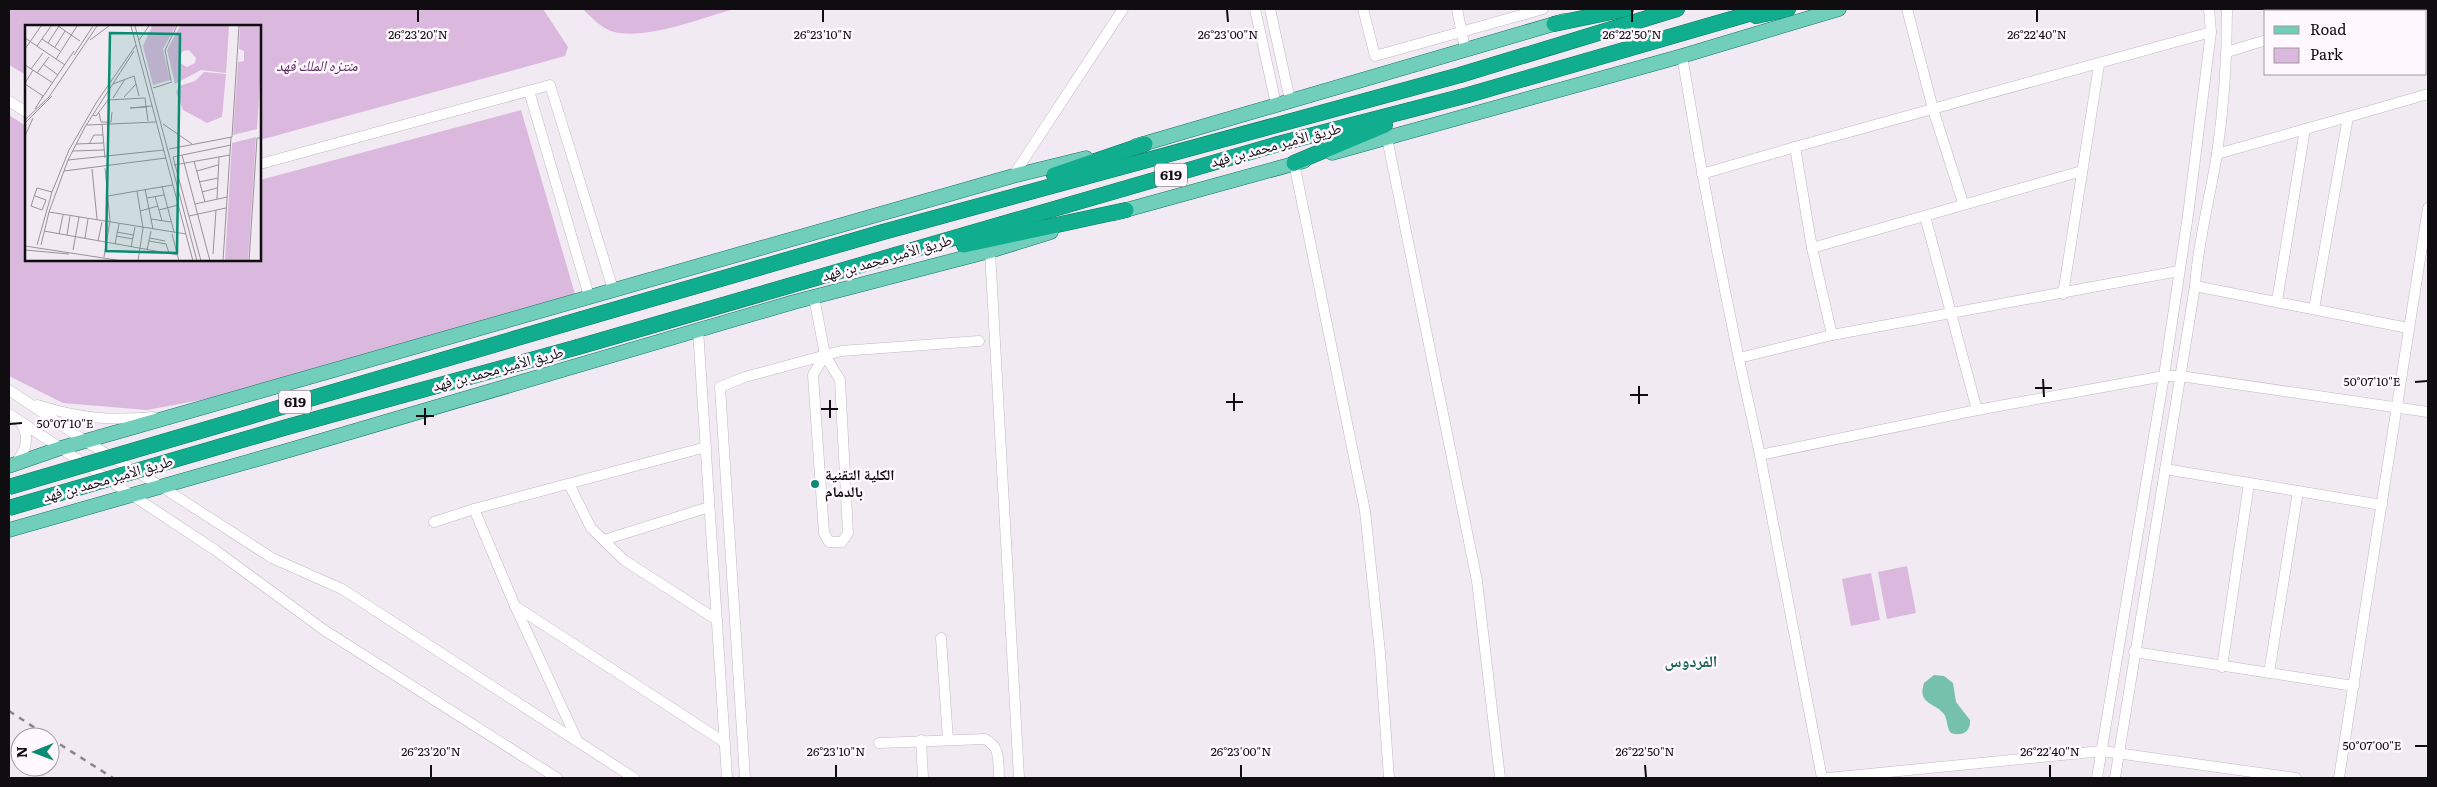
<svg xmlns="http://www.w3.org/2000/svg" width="2437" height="787" font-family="Literata,'Noto Naskh Arabic',serif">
<rect width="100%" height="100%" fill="#f2eaf3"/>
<g fill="#dbb8dd">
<path d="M9 9H543L568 47 565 56 260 140V26H26V75L9 65Z"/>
<path d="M583 9H734C702 18 646 40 614 32 602 29 591 17 583 9Z"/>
<path d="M521 110 575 294 217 397 147 410 63 403 9 376V115L26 126V260H260V180Z"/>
<path d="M1907 566 1916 613 1887 619 1878 572Z"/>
<path d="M1871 573 1880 620 1851 626 1842 579Z"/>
</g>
<path fill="#75c1ab" d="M1934 675 1944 676 1953 683 1956 702 1970 720C1971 732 1961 737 1951 733 1946 727 1948 720 1944 714 1935 702 1917 705 1924 683Z"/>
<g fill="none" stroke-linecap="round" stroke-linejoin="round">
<defs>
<g id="minor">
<path d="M1255 9 1276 104"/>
<path d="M1270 9 1290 100"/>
<path d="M1363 9 1375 56 1543 9"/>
<path d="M1457 9 1465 49"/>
<path d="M1907 9 1933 109 1963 203"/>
<path d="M2369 11 2378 9"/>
<path d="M2227 52 2266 40"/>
<path d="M1682 56C1704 190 1730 323 1760 455L1977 410 2164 376H2180L2428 412"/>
<path d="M529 91 589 296"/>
<path d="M9 101 26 112"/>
<path d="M1387 138 1477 581 1500 778"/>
<path d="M1795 147 1812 248 1832 335"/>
<path d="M2217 154 2348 117"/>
<path d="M1294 163 1365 511 1380 652 1389 778"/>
<path d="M260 164 550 85 613 289"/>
<path d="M1702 174 1795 147 2211 32"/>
<path d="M1013 176 1123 9"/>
<path d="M1925 216 1977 410"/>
<path d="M1812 248 2082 171"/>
<path d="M990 251 1019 778"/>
<path d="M2195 286 2408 328"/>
<path d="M2063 294 2099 65"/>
<path d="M814 297 825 355 813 375 824 533 829 542H842L848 533 840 380 825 355"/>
<path d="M2277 301 2305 129"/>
<path d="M2314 309 2348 117 2428 94"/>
<path d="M698 329 727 778"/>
<path d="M1739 358 1832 335 2179 271"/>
<path d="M9 390 85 441 162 487 272 558 342 589 634 778"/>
<path d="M37 405C79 418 109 421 153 417"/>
<path d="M9 414 215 550 324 630 557 778"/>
<path d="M1760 455 1822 778"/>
<path d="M15 464C26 450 31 438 20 422"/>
<path d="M2165 469 2382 505"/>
<path d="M569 484 591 528 624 560 717 620"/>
<path d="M434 522 474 509"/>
<path d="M604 540 709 507"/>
<path d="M515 606 724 742"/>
<path d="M941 638 948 740"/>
<path d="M2134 652 2354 686"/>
<path d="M2222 667 2249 483"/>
<path d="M2269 673 2298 491"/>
<path d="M921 740 923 778"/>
<path d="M578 742 515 606 474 509 706 447"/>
<path d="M879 743 985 739C1001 747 998 762 999 778"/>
<path d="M745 778 720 387 745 377 841 351 979 341"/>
<path d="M1828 778 2102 751 2296 778"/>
<path d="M2097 778 2164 376 2188 215 2211 32 2209 9"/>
<path d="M2115 778 2195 286C2198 241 2210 198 2217 154 2224 106 2227 57 2227 9"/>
<path d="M2339 778C2369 588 2397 398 2428 208"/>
</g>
<g id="major">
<path d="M1136 146 1564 21"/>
<path d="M1332 153 1682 56 1839 9"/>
<path d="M1115 213 1304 161"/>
<path d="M9 466 61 448 1013 176 1086 158"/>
<path d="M9 530 293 449 794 302 990 251 1051 232"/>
</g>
<g id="highway">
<path d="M1756 16 1788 9"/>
<path d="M1554 24 1626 9"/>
<path d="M1294 163 1385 125"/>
<path d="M1054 175 1145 144"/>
<path d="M964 245 1126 210"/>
<path d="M582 319 883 232 1460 75 1677 9"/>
<path d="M578 347 1278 144 1468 95 1766 9"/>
</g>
</defs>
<use href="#minor" stroke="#c0b8c0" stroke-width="11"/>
<use href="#major" stroke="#107662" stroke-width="15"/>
<use href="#highway" stroke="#107662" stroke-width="16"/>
<use href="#minor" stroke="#fff" stroke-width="10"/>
<use href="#major" stroke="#70cebb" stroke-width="14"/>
<use href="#highway" stroke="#10ae8e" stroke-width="15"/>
<g stroke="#8b858b" stroke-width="2.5" stroke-dasharray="6 6" stroke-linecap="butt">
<path d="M9 711 49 737"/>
<path d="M50 738 113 778"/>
</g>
<defs>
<g id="highway-bridge">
<path d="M9 487 582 319"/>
<path d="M9 508 287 427 578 347"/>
</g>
</defs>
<use href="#highway-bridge" stroke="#107662" stroke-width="16" stroke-linecap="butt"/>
<use href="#highway-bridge" stroke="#10ae8e" stroke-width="15"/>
</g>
<path fill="none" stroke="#100d10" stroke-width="2" d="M418 10V22M823 10V22M1227 10 1228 22M1632 10V22M2037 10V22M2043 379 2044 397M2415 382 2427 381M1639 386V404M2035 388H2052M1234 393V411M1630 395H1648M830 400V418M1226 402H1243M425 408V425M821 409H838M416 416H434M10 424 22 423M2415 746H2427M431 765V777M836 765V777M1241 765V777M1645 765 1646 777M2050 765V777"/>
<circle fill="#0a8c72" stroke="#fff8ff" stroke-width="2" cx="815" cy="484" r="5"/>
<g text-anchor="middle" stroke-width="5" stroke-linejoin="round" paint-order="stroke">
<g fill="#fff8ff" stroke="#585458" stroke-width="1">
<rect x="1155" y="163.5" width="32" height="23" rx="4"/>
<rect x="279" y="390.5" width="32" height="23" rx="4"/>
</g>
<g font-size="14" font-weight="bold" fill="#100d10">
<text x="1171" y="180">619</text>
<text x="295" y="407">619</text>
</g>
<g font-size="15" font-style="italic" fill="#5f2a64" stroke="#fff8ff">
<text x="317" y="71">منتزه الملك فهد</text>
</g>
<g font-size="15" fill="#100d10" stroke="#fff8ff">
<text transform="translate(1276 145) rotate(-15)" y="5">طريق الأمير محمد بن فهد</text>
<text transform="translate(887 258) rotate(-16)" y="5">طريق الأمير محمد بن فهد</text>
<text transform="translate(498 369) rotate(-15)" y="5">طريق الأمير محمد بن فهد</text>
<text transform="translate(108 479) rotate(-16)" y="5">طريق الأمير محمد بن فهد</text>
</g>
<g font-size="15" font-weight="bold" fill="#100d10" stroke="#fff8ff" text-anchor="start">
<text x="825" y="480">الكلية التقنية<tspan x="825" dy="17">بالدمام</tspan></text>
</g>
<g font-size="16" font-weight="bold" fill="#176653" stroke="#fff8ff">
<text x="1691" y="667">الفردوس</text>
</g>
</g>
<g transform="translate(25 25)">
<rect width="236" height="236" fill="#f2eaf3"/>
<path d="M127 1H151L138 24 145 55 128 60 118 21ZM155 1H204L201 48 176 45 150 59 142 25ZM164 25 171 33 170 38 162 42 155 38 154 33 158 26ZM215 1H236V43L232 104 208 110 213 37 219 36V26L214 24ZM179 47 201 49 197 92 182 98 158 85 151 67 154 61 170 56ZM231 112 223 236H200L207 118Z" fill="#dbb8dd" fill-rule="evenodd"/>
<path fill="none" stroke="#989298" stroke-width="1" d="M33 1 55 16M106 1 168 236M110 1 172 236M0 13 40 40M17 14 35 26M65 15 84 1M114 15 124 1M23 18 34 1M12 21 26 1M30 22 40 6M0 24 16 1M49 30 68 1M31 34 52 1M18 39 33 50M0 40 28 58M6 44 18 28M12 48 24 32M146 56 140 25 152 1M0 58 8 45M0 59 18 71M88 59 109 51 114 71M128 63 147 57M99 72 111 59M17 73 49 26M88 73 100 54M122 82 105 83 127 81M10 84 18 71M74 88 76 97H86L87 87M68 90 71 91 83 75 120 73 123 96M0 95 24 72 72 1M0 98 27 71M77 99 80 133M138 99 167 119M62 100 131 97M0 111 8 93M51 119 78 118M64 119 69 110H78M144 124 207 112 214 1M48 126 79 125M157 130 185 236M43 135 139 125M169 136 180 177M149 140 205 130M67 144 72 194M39 146 141 133M172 146 193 140M174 157 193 153M137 161 149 207M120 164 128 204M177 167 192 163M10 171 21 175 17 185 6 181 12 163 27 167M83 171 112 166M130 171 137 196M122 173 139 170M192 174 194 132M170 179 202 172M134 185 153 180M115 186 133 181M24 187 161 209M164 191 201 183M126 194 146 197M19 206 153 230M92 207 108 210M34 209 38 190M147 209 154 236M42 210 45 191M91 211 108 214M60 213 63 194M125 213 140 216M73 216 77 197M124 216 141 219 144 228M90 219 94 199M12 220 27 167 44 125 71 78 111 20M16 220 24 187 43 135 60 102 109 26M0 221 98 236M106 222 110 202M0 225 44 229M48 225 54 192M122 225 126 206M188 229 191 185M79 232 85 196 80 143M113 236 118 203 112 166 148 160M176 236 148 132 206 120M198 236 206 112M224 236 232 113H237"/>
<path fill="#0a8c72" fill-opacity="0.15" stroke="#0a8c72" stroke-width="2.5" d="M85 8 155 9 152 228 81 226Z"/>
<rect width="236" height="236" fill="none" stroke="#100d10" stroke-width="2.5"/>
</g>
<g font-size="12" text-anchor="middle" fill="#100d10" stroke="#fff8ff" stroke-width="5" stroke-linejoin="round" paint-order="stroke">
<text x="418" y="39">26°23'20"N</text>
<text x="823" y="39">26°23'10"N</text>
<text x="1228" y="39">26°23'00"N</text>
<text x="1632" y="39">26°22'50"N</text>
<text x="2037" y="39">26°22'40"N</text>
<text x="2372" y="386">50°07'10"E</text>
<text x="65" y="428">50°07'10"E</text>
<text x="2372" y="750">50°07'00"E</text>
<text x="431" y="756">26°23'20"N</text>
<text x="836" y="756">26°23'10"N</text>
<text x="1241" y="756">26°23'00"N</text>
<text x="1645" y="756">26°22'50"N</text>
<text x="2050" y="756">26°22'40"N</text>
</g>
<rect width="2437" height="787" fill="none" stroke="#100d10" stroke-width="20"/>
<rect x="2264" y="10" width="162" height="65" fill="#fff8ff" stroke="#9f9a9f"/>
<rect x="2274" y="26" width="25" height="8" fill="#70cebb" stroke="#9f9a9f"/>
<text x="2310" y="35" font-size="15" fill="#100d10">Road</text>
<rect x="2274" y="48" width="25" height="15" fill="#dbb8dd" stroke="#9f9a9f"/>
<text x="2310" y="60" font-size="15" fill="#100d10">Park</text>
<g transform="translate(35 752) rotate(269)"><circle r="24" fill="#fff8ff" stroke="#9f9a9f"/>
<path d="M0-4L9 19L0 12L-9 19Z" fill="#0a8c72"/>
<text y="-8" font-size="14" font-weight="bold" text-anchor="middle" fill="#100d10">N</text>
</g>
</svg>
